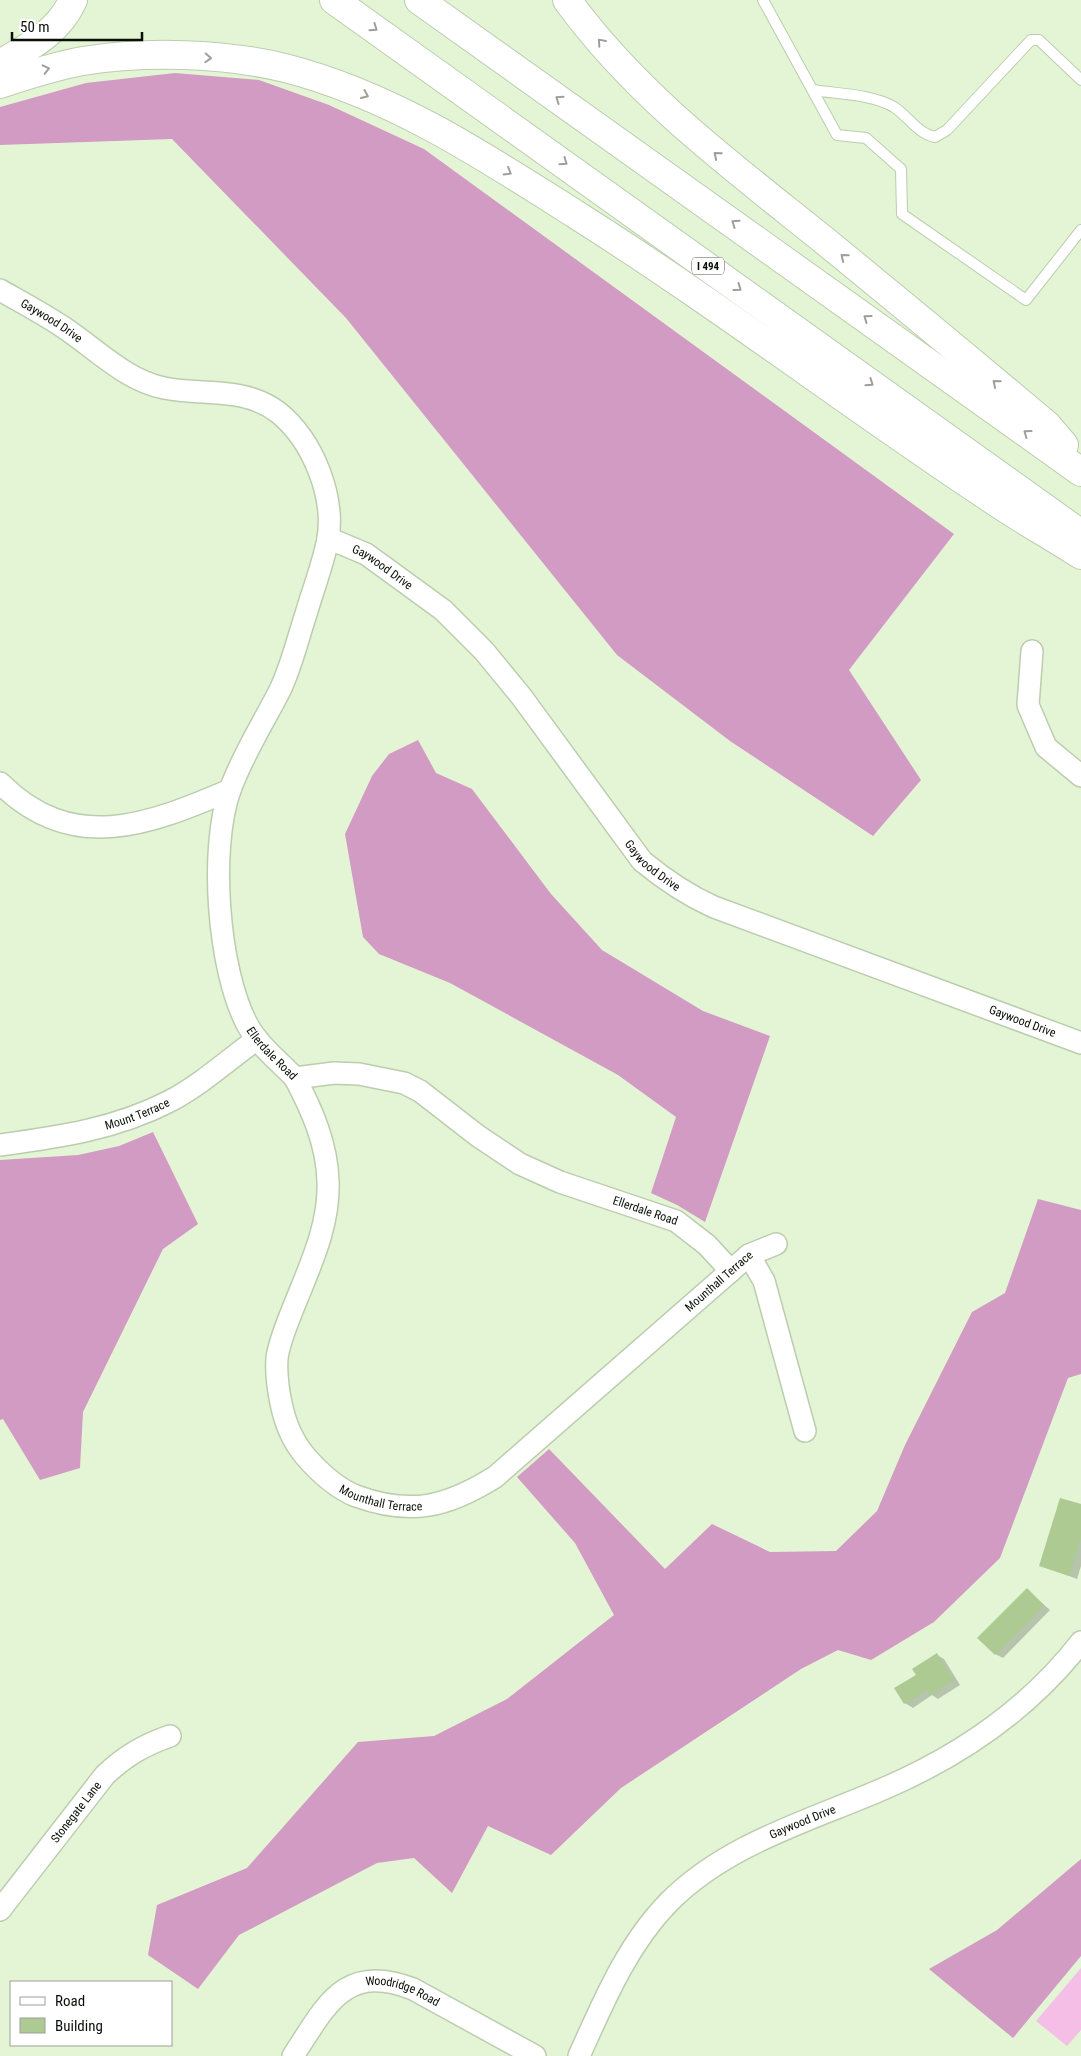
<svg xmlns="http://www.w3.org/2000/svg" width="1081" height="2056" font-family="'Roboto Condensed',sans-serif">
<rect width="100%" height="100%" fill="#e4f5d6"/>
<path fill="#f5bee6" d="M1081 1968V2030L1067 2046 1036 2021Z"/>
<g fill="#d29bc3">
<path d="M175 73 259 80 329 105 424 149 954 534 849 670 921 780 873 836 730 741 617 655 346 318 172 139 0 145V107L86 83Z"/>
<path d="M418 740 436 773 472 789 551 894 602 950 703 1011 770 1036 705 1222 677 1205 651 1193 676 1117 618 1075 450 983 379 954 363 937 345 834 372 776 389 754Z"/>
<path d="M153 1132 198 1224 163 1249 83 1412 80 1468 40 1480 3 1419 0 1420V1160L78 1155 119 1146Z"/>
<path d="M1038 1199 1081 1210V1374L1068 1378 1000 1558 934 1622 871 1660 838 1650 801 1669 621 1788 551 1855 488 1826 452 1893 414 1858 377 1863 239 1935 198 1989 148 1955 157 1905 247 1868 358 1742 434 1736 507 1699 614 1615 575 1543 517 1477 549 1449 665 1569 712 1524 770 1552 836 1551 877 1511 905 1445 972 1312 1005 1293Z"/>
<path d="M1081 1859V1956L1013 2038 929 1969 997 1930Z"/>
</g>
<g fill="#0003">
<path d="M1081 1506V1566L1077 1579 1040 1565Z"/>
<path d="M1027 1590 1050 1610 1003 1658 995 1654Z"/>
<path d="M937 1655 944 1659 960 1685 938 1699 932 1695 913 1708 905 1703 918 1675Z"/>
</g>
<g fill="#acca92">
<path d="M1060 1498 1081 1504V1539L1069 1576 1039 1566Z"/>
<path d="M1027 1588 1044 1605 995 1655 977 1638Z"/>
<path d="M937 1653 953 1680 930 1695 927 1690 904 1704 894 1688 916 1675 912 1669Z"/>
</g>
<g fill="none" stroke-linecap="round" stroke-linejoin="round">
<defs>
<g id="lane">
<path d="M763 0 837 135 866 138 901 169 902 214 1026 300 1081 230"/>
<path d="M813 90C838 94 872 94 894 107 908 116 918 134 935 137L947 130 1031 40H1039L1081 80"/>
</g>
<g id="street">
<path id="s1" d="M0 290C21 302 42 313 63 327 95 348 125 380 164 388 203 396 245 386 279 413 313 441 335 496 328 539 323 564 313 590 306 614 298 638 292 664 281 688 264 722 243 754 230 790 209 849 218 969 247 1024 258 1045 279 1061 295 1078L334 1073 359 1074 404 1083 420 1091 478 1136 520 1164 560 1182 676 1221 707 1245 731 1271"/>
<path id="s2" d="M328 538 366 554 384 567 443 610 484 651 521 696 642 861C665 880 687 895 714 907L1081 1043"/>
<path d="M1032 651 1028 705 1046 747 1081 776"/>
<path d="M0 783C72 855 148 825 230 790"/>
<path id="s3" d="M295 1078C312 1110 327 1144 328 1181 330 1227 308 1270 292 1311 286 1326 279 1343 277 1358 276 1373 278 1389 281 1403 285 1423 293 1442 306 1457 320 1473 336 1488 356 1496 411 1516 447 1507 495 1477L749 1255 776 1244"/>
<path id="s4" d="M0 1145C59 1137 116 1129 170 1101 202 1084 228 1060 257 1039"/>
<path d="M749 1255 764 1281 805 1431"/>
<path id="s5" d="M0 1910 105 1775C125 1756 144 1745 170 1736"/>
<path id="s6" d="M293 2056C326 2006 344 1962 413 1989L535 2056"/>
<path id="s7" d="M579 2056C603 2003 627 1945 668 1903 726 1844 809 1821 883 1789 960 1756 1029 1709 1081 1642"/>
</g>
<g id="highway">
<path d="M334 0 1081 534"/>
<path d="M419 0 1081 472"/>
<path d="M567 0C636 95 729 164 820 237 896 299 972 362 1047 425L1064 445"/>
<path d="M0 62 5 61C33 45 60 30 73 0"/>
<path d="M0 84C27 75 55 66 83 61 145 51 224 53 285 68 391 95 484 156 575 214 716 303 848 404 987 496 1017 517 1050 535 1081 555"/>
</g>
</defs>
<use href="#lane" stroke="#bccdaf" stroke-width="12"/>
<use href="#street" stroke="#bccdaf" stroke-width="24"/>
<use href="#highway" stroke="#bccdaf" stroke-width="30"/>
<use href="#lane" stroke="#fff" stroke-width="10"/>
<use href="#street" stroke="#fff" stroke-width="21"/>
<use href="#highway" stroke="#fff" stroke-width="28"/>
</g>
<defs><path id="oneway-chevron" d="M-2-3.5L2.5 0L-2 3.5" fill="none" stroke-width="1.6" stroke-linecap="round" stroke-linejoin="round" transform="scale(1.25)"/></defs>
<g stroke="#9d9f9b">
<use href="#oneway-chevron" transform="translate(374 28) rotate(35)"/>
<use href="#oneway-chevron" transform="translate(601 42) rotate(-131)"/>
<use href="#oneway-chevron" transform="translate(208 58) rotate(3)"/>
<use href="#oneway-chevron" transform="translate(46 69) rotate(-13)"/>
<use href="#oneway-chevron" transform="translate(365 95) rotate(24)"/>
<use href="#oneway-chevron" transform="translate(559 99) rotate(-145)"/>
<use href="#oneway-chevron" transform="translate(717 155) rotate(-141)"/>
<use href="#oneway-chevron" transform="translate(564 162) rotate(35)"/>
<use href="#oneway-chevron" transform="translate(508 172) rotate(31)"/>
<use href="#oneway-chevron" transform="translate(735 223) rotate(-145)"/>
<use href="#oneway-chevron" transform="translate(844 257) rotate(-140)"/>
<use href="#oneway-chevron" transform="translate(738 288) rotate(36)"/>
<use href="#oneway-chevron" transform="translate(867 318) rotate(-144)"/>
<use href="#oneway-chevron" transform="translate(870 383) rotate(35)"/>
<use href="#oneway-chevron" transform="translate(996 383) rotate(-140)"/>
<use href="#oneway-chevron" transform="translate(1027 433) rotate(-144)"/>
</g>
<g text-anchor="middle" stroke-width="5" stroke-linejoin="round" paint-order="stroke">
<rect fill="#fff" stroke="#545751" stroke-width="1" x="692" y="257.5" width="32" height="17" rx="4"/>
<g font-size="11" font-weight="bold" fill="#0a0f06">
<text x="708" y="270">I 494</text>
</g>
<g font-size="12" fill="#0a0f06" stroke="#fff">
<text dy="4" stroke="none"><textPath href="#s1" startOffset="60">Gaywood Drive</textPath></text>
<text dy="4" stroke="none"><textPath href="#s2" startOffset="62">Gaywood Drive</textPath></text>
<text dy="4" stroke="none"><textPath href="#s2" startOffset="468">Gaywood Drive</textPath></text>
<text dy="4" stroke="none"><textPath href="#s2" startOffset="872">Gaywood Drive</textPath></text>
<text dy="4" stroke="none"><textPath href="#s1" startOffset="1000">Ellerdale Road</textPath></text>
<text dy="4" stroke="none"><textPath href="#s4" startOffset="141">Mount Terrace</textPath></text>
<text dy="4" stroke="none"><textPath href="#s1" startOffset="1420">Ellerdale Road</textPath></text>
<text dy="4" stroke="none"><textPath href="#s3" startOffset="908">Mounthall Terrace</textPath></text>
<text dy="4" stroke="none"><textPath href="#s3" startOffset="489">Mounthall Terrace</textPath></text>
<text dy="4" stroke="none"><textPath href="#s5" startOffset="124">Stonegate Lane</textPath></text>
<text dy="4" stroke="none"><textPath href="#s7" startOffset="336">Gaywood Drive</textPath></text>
<text dy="4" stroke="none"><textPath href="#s6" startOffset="146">Woodridge Road</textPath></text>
</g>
</g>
<rect x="10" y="1981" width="162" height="65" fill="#ffffff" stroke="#9d9f9b"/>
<rect x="20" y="1997" width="25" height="8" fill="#ffffff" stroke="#9d9f9b"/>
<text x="55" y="2006" font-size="15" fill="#0a0f06">Road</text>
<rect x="20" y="2018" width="25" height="15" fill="#acca92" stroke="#9d9f9b"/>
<text x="55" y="2031" font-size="15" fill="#0a0f06">Building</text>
<path d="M12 32v8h130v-8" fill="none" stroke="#0a0f06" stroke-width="2.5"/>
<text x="20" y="32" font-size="15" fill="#0a0f06" stroke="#ffffff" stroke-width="4" paint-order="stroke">50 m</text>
</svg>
